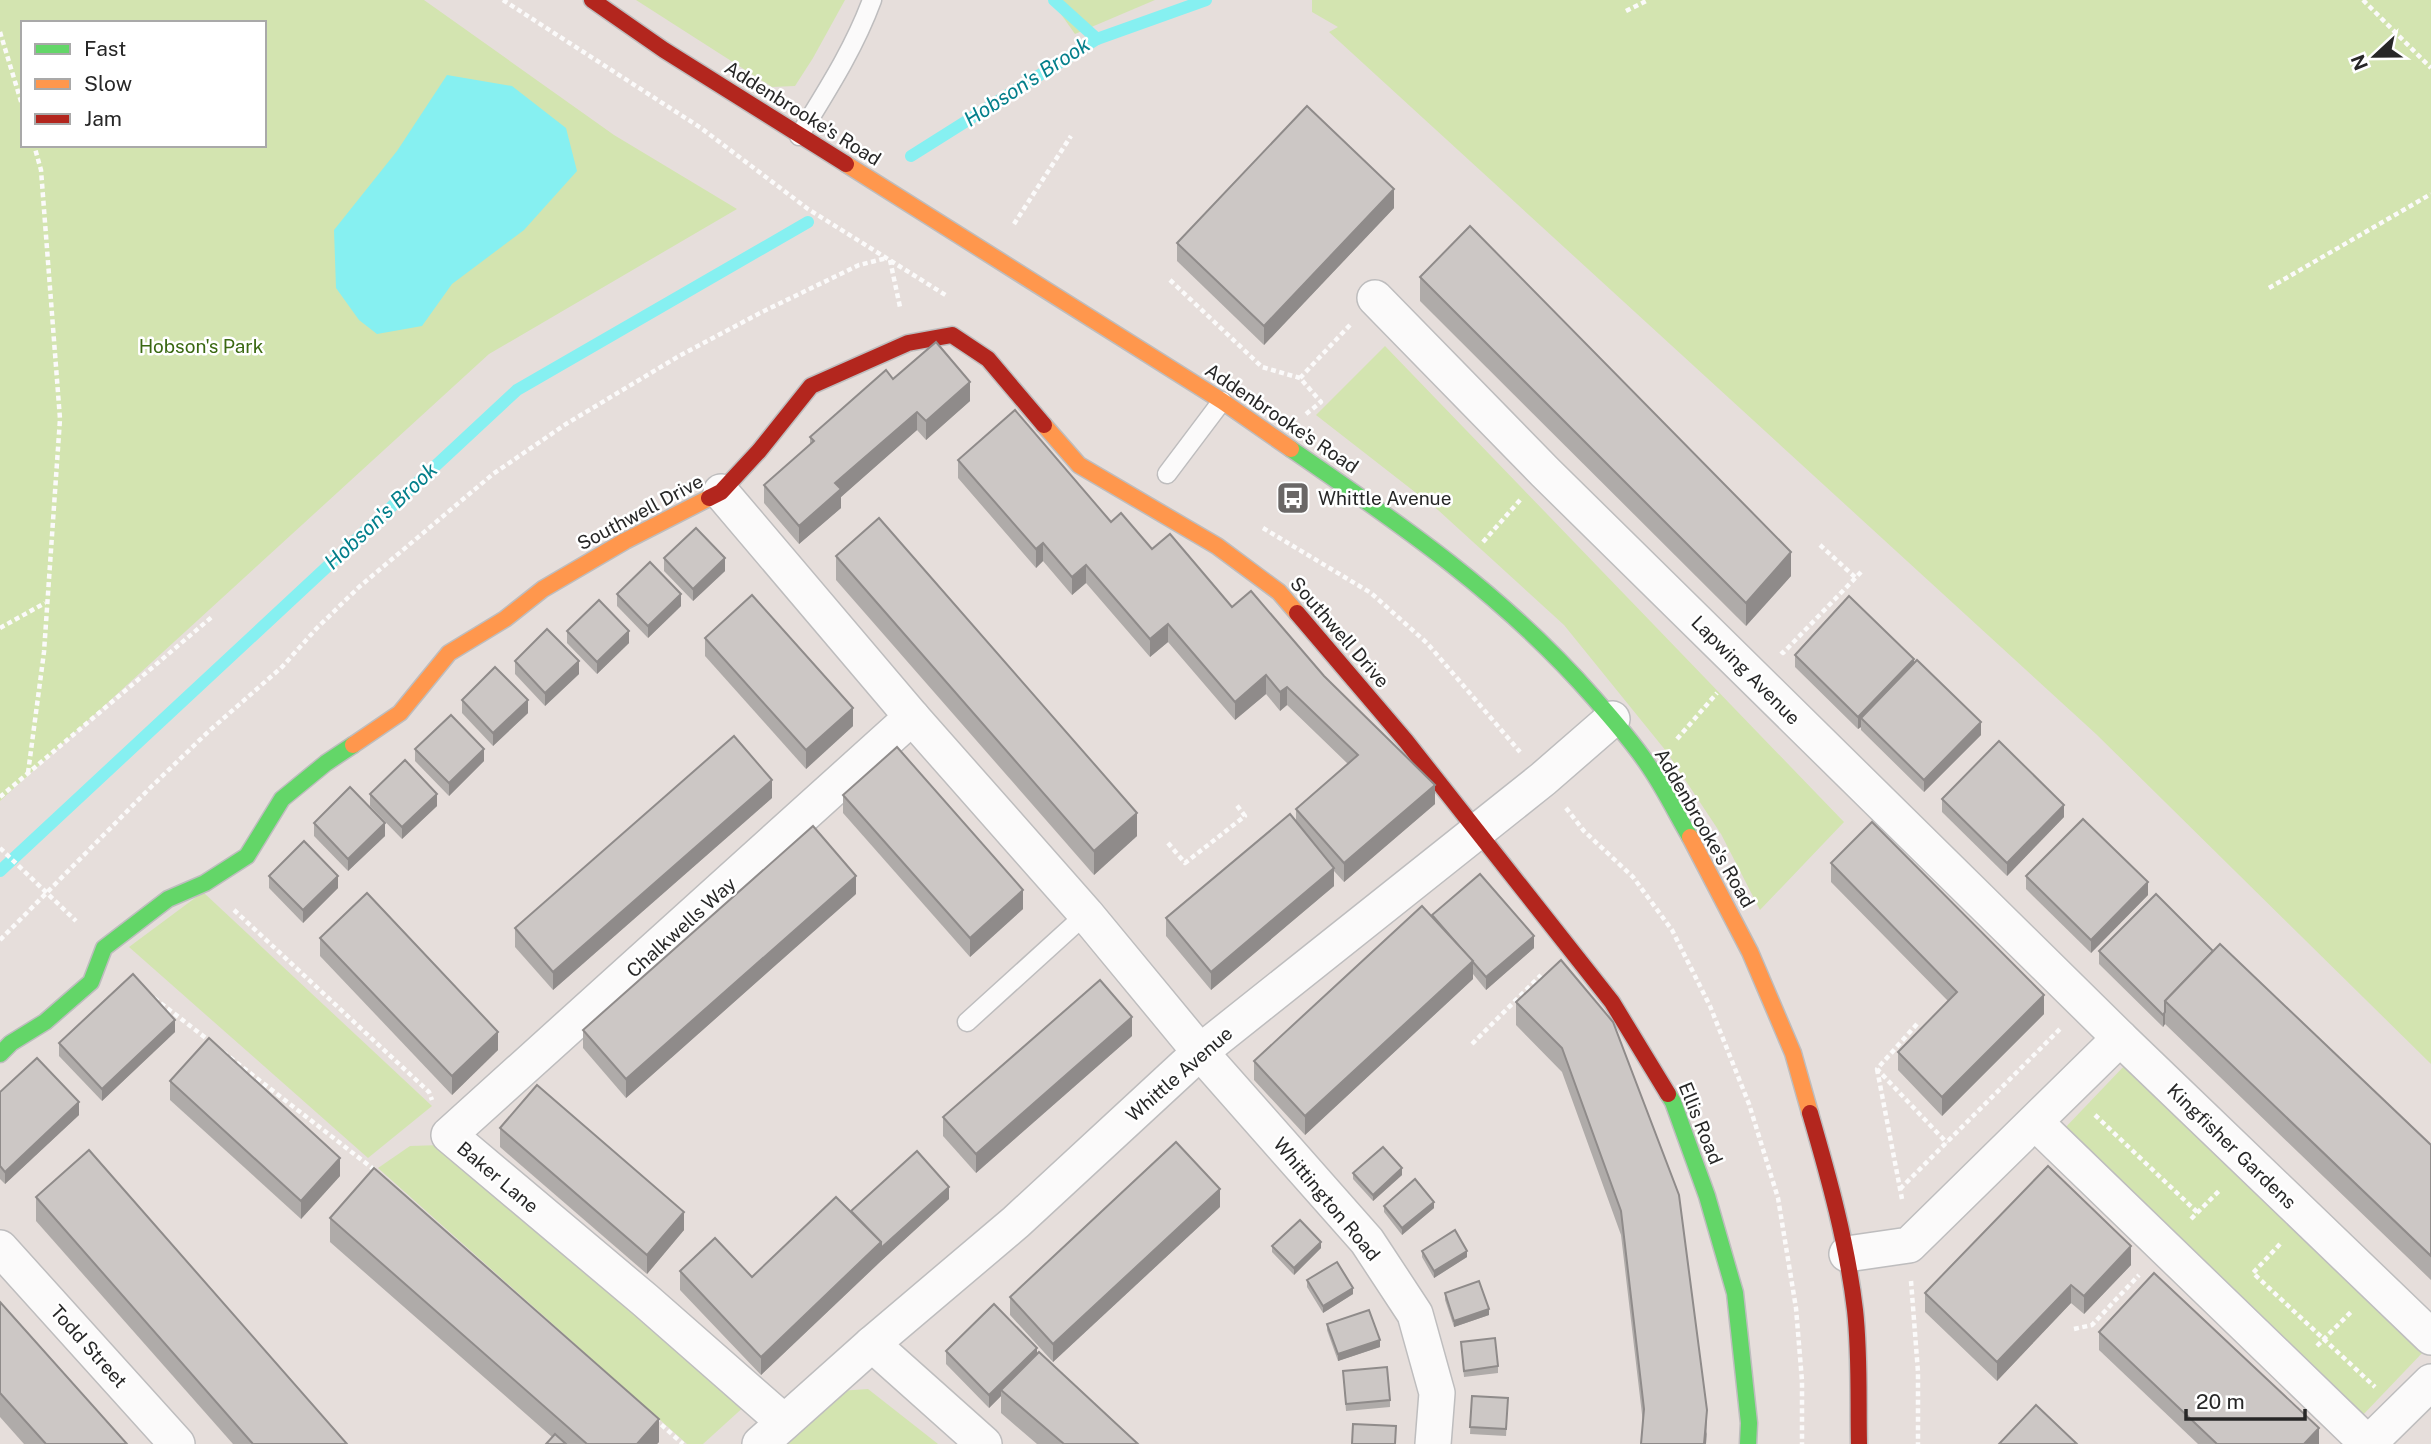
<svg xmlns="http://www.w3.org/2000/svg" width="2431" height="1444" font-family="'Public Sans',sans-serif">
<rect width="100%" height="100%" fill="#e6dedb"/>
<g fill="#d3e4b0" fill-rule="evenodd">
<path d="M0 0H424L614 135 737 209 489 354 0 801ZM23 23H264V145H23Z"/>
<path d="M636 0H845L813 58 795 86 772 87Z"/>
<path d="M1051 0H1155L1075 34Z"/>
<path d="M1312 0H2431V1064L2096 734 1329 32 1338 27 1312 12Z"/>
<path d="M1385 346 1844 822 1760 910 1721 834 1666 751 1564 625 1438 510 1316 415Z"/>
<path d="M203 892 432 1106 368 1158 129 947Z"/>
<path d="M2127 1063 2425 1350 2360 1418 2062 1131Z"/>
<path d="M441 1145 747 1404 703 1444H687L378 1168 410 1146Z"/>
<path d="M868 1389 938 1444H786L839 1391Z"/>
</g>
<path fill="#86f0f1" d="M447 75 512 86 566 128 577 171 524 230 452 284 422 326 377 334 359 320 336 288 334 230 397 151Z"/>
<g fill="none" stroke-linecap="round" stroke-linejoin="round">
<g stroke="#86f0f1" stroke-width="12">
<path d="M1097 39 1206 0"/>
<path d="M911 156 1097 39 1054 0"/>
<path d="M0 871 517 390 808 222"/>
</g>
<defs>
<g id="lane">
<path d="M799 136C826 92 854 49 872 0"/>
<path d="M1167 474 1222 401"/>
<path d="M967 1022 1086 914"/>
</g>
<g id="street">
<path d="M1375 298 1545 472 2120 1038"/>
<path d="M721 492 912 717 1086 914 1200 1052 1367 1241 1415 1314 1437 1393 1433 1444"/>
<path d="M2036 1123 2368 1444"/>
<path d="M0 1248 177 1444"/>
<path d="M1847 1254 1909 1245 2120 1038 2431 1337"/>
<path d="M872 1344 984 1444"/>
<path d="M784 1422 645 1300 449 1135 912 717"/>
<path d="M760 1444 872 1344 1016 1222 1200 1052 1543 779 1612 719"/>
<path d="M2368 1444 2431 1382"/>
</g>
<g id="fast">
<path d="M1291 449C1402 525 1505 596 1594 698 1613 720 1634 743 1650 768 1665 790 1677 815 1690 837"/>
<path d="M0 1054 11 1043 45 1022 91 982 104 948 168 899 205 883 247 856 282 799 326 763 353 745"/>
<path d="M1668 1094 1673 1102 1707 1196 1735 1293 1749 1423 1748 1444"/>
</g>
<g id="slow">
<path d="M846 164 1222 401 1291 449"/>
<path d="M1044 425 1079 465 1217 546 1279 592 1297 613"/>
<path d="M353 745 400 713 449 653 505 619 543 589 625 541 709 498"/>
<path d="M1690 837 1750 952 1793 1053 1810 1113"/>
</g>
<g id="jam">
<path d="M592 0 664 50 846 164"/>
<path d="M709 498 721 492 759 451 811 386 908 343 952 335 988 359 1044 425"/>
<path d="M1297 613 1406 741 1612 1002 1668 1094"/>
<path d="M1810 1113C1829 1178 1847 1243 1855 1310 1860 1354 1858 1400 1859 1444"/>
</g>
</defs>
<use href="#lane" stroke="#bebdbe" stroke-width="21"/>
<use href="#street" stroke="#bebdbe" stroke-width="38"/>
<use href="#fast" stroke="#bebdbe" stroke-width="19"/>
<use href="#slow" stroke="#bebdbe" stroke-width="19"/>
<use href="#jam" stroke="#bebdbe" stroke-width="19"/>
<g stroke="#fbfafa" stroke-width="4.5" stroke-dasharray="5 3.5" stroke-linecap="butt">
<path d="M503 0 701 128 808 209 947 296"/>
<path d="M2363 0 2431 68"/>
<path d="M1626 11 1648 0"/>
<path d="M0 32 23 108"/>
<path d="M1014 224 1071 136"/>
<path d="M890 260 900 307"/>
<path d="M1170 280 1262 367 1300 378"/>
<path d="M2269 288 2431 194"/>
<path d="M1306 414 1321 402 1300 378 1350 325"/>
<path d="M1263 528 1371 593 1427 643 1520 752"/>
<path d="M1483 542 1521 499"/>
<path d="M1820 545 1856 578"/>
<path d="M0 628 45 603"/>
<path d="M1781 651 1783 653 1861 572"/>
<path d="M1677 739 1717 693"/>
<path d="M28 773 44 652 60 419 41 170 34 145"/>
<path d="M0 797 213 616"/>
<path d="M1566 808 1584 831 1633 877 1672 930 1710 1006 1749 1104 1778 1198 1796 1308 1802 1381V1444"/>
<path d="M1168 843 1185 863 1245 816 1235 803"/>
<path d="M0 848 76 921"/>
<path d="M234 910 429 1092 432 1100"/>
<path d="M0 940 152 786 209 731 282 667 317 628 359 587 493 474 566 424 679 356 762 312 859 265 887 258"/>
<path d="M154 998 211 1042"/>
<path d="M1917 1024 1877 1069 1947 1143"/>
<path d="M1472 1044 1541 975"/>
<path d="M223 1052 376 1171"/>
<path d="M1877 1069 1902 1199"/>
<path d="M2095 1115 2197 1212"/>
<path d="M1900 1189 2060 1029"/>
<path d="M2191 1219 2221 1189"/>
<path d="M2280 1244 2253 1273 2375 1387"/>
<path d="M1911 1281 1918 1372V1444"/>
<path d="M2074 1329 2092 1325 2139 1275"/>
<path d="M2317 1346 2351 1312"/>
<path d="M655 1419 683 1444"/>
</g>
<use href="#lane" stroke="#fbfafa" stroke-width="18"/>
<use href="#street" stroke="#fbfafa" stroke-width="35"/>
<use href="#fast" stroke="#63d668" stroke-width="16"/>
<use href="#slow" stroke="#ff974d" stroke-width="16"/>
<use href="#jam" stroke="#b3261e" stroke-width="16"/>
</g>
<g fill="#afaba9">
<path d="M1394 208 1264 345 1177 261V243Z"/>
<path d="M1420 277 1791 576 1746 626 1420 301Z"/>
<path d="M893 379 970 401 926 440 917 430 841 497V508L799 544 764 503V485L810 445V437Z"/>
<path d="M958 460 1111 522 1152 549 1324 676 1435 804 1344 882 1334 871V886L1211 990 1166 936V918L1296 822V809L1348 764 1287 705 1280 711 1266 694 1235 720 1168 642 1150 657 1086 583 1072 595 1043 561 1036 568 958 478Z"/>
<path d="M836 556 1137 836 1094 875 836 580Z"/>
<path d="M664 558 725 571 693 601 664 571Z"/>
<path d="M617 594 681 606 648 638 617 606Z"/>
<path d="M567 631 629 643 597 674 567 643Z"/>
<path d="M705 638 853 726 806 769 705 656Z"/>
<path d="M1795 655 1914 663 1981 735 1924 792 1861 730V727L1858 729 1795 667Z"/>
<path d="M515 661 579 674 545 706 515 674Z"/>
<path d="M462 700 528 713 493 746 462 713Z"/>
<path d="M415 749 484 761 449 796 415 761Z"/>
<path d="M370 794 437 806 402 839 370 806Z"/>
<path d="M843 795 1023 909 970 957 843 813Z"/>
<path d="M772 798 553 990 515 947V928Z"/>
<path d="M1942 799 2064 817 2007 876 1942 812Z"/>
<path d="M314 823 385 836 348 871 314 836Z"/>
<path d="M1831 863 2044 1014 1942 1116 1898 1070V1052L1948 1001 1831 882Z"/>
<path d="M269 876 338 888 303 923 269 888Z"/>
<path d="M2026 876 2148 895 2091 953 2026 889Z"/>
<path d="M856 894 626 1098 583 1048V1030Z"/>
<path d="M1432 917 1534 948 1486 990 1473 974V979L1305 1135 1254 1080V1061Z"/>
<path d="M320 938 498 1050 452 1095 320 956Z"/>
<path d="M2099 951H2213L2431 1145V1280L2165 1024 2163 1027 2099 964Z"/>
<path d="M1561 960 1707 1434 1706 1444H1641L1643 1423 1621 1235 1562 1072 1516 1025V1002Z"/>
<path d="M175 1032 102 1101 59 1056V1043Z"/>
<path d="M1132 1036 976 1173 943 1136V1117Z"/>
<path d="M170 1081 340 1176 301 1219 170 1100Z"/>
<path d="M0 1092 79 1115 5 1184 0 1179Z"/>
<path d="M500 1128 684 1230 647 1274 500 1147Z"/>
<path d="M1353 1173 1402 1175 1373 1201 1353 1179Z"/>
<path d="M36 1197 347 1444H233L36 1221Z"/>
<path d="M949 1199 881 1261 761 1375 680 1290V1271L752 1277 851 1211Z"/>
<path d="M1384 1206 1434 1208 1402 1235 1384 1212Z"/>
<path d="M1220 1207 1053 1362 1010 1315V1297Z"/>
<path d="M330 1218 659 1442 657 1444H546L552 1437 330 1242Z"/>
<path d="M1272 1246 1321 1248 1294 1275 1272 1252Z"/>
<path d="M1422 1251 1467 1257 1434 1278 1422 1257Z"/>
<path d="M2131 1265 2084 1314 2071 1303 1997 1381 1925 1312V1293Z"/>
<path d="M1307 1280 1353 1294 1323 1313 1307 1287Z"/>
<path d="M1445 1293 1489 1315 1454 1327 1445 1300Z"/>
<path d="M0 1302 127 1444H24L0 1417Z"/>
<path d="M1327 1324 1380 1347 1338 1361 1327 1330Z"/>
<path d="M2099 1332 2319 1444H2198L2099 1350Z"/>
<path d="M1461 1342 1498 1366V1373L1464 1377Z"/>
<path d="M946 1351 1037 1353 1138 1444H1037L1001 1413V1396L989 1408 946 1364Z"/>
<path d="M1343 1371 1390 1400V1407L1346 1411Z"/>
<path d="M1472 1396 1508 1398 1506 1436 1470 1434Z"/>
</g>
<g fill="#8f8b8a">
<path d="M1394 189V208L1264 345V326Z"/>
<path d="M970 382V401L926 440V421Z"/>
<path d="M917 412V430L841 497V508L799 544V526L835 483Z"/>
<path d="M1043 543V561L1036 568V549Z"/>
<path d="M1791 552V576L1746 626V603Z"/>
<path d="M725 558V571L693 601V589Z"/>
<path d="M1086 565V583L1072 595V577Z"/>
<path d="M681 594V606L648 638V626Z"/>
<path d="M1168 624V642L1150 657V639Z"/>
<path d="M629 631V643L597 674V662Z"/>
<path d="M1914 659V671L1861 718V727L1858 729V717Z"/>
<path d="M579 661V674L545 706V693Z"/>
<path d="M1266 675V694L1235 720V702Z"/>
<path d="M1287 687V705L1280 711V692Z"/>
<path d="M528 700V713L493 746V733Z"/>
<path d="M853 708V726L806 769V750Z"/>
<path d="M1981 722V735L1924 792V780Z"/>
<path d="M484 749V761L449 796V783Z"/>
<path d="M772 780V798L553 990V972Z"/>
<path d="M1435 785V804L1344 882V863Z"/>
<path d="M437 794V806L402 839V827Z"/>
<path d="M2064 805V817L2007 876V863Z"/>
<path d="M1137 813V836L1094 875V851Z"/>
<path d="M385 823V836L348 871V859Z"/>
<path d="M1334 868V886L1211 990V972Z"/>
<path d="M338 876V888L303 923V910Z"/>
<path d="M856 876V894L626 1098V1079Z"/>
<path d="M2148 882V895L2091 953V940Z"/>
<path d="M1023 890V909L970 957V938Z"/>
<path d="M1534 936V948L1486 990V977Z"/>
<path d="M1473 961V979L1305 1135V1116Z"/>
<path d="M2044 995V1014L1942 1116V1097Z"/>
<path d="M2165 1012V1024L2163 1027V1015Z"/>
<path d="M1132 1017V1036L976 1173V1154Z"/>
<path d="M175 1020V1032L102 1101V1089Z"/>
<path d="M498 1032V1050L452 1095V1076Z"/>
<path d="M79 1102V1115L5 1184V1172Z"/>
<path d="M340 1158V1176L301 1219V1201Z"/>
<path d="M1402 1168V1175L1373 1201V1195Z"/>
<path d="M949 1187V1199L881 1261V1248Z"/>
<path d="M1220 1189V1207L1053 1362V1344Z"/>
<path d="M1434 1202V1208L1402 1235V1228Z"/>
<path d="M684 1212V1230L647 1274V1255Z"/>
<path d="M881 1242V1261L761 1375V1357Z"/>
<path d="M1321 1242V1248L1294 1275V1268Z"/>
<path d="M2131 1246V1265L2084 1314V1296Z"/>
<path d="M1467 1251V1257L1434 1278V1271Z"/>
<path d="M2071 1285V1303L1997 1381V1362Z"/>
<path d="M1353 1288V1294L1323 1313V1306Z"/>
<path d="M1489 1309V1315L1454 1327V1321Z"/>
<path d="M1380 1340V1347L1338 1361V1354Z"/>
<path d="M1037 1348V1360L1001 1390V1396L989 1408V1395Z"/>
<path d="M1707 1410 1706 1444H1704Z"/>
<path d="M659 1419V1442L657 1444H637Z"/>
<path d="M2319 1428V1444H2304Z"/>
</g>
<g fill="#ccc7c5" stroke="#8f8b8a" stroke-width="2">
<path d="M1307 106 1394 189 1264 326 1177 243Z"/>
<path d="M1470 226 1791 552 1746 603 1420 277Z"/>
<path d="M936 342 970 382 926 421 917 412 835 483 841 489 799 526 764 485 814 441 810 437 886 370 893 379Z"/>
<path d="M1015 410 1111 522 1121 513 1152 549 1170 534 1232 607 1251 591 1324 676 1435 785 1344 863 1296 809 1358 755 1287 687 1280 692 1266 675 1235 702 1168 624 1150 639 1086 565 1072 577 1043 543 1036 549 958 460Z"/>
<path d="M879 518 1137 813 1094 851 836 556Z"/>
<path d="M696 528 725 558 693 589 664 558Z"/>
<path d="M650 562 681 594 648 626 617 594Z"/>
<path d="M752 595 853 708 806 750 705 638Z"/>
<path d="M1849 596 1914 659 1858 717 1795 655Z"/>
<path d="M599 600 629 631 597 662 567 631Z"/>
<path d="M547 629 579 661 545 693 515 661Z"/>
<path d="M1917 660 1981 722 1924 780 1861 718Z"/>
<path d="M495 667 528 700 493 733 462 700Z"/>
<path d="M451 715 484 749 449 783 415 749Z"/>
<path d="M734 736 772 780 553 972 515 928Z"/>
<path d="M1999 741 2064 805 2007 863 1942 799Z"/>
<path d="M897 747 1023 890 970 938 843 795Z"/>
<path d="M405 760 437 794 402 827 370 794Z"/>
<path d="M350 787 385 823 348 859 314 823Z"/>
<path d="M1290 814 1334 868 1211 972 1166 918Z"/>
<path d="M2083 819 2148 882 2091 940 2026 876Z"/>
<path d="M1872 822 2044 995 1942 1097 1898 1052 1957 992 1831 863Z"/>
<path d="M813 826 856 876 626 1079 583 1030Z"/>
<path d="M304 841 338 876 303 910 269 876Z"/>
<path d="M1480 874 1534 936 1486 977 1432 915Z"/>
<path d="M367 893 498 1032 452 1076 320 938Z"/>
<path d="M2156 894 2213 951 2165 1001V1012L2163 1015 2099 951Z"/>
<path d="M1422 906 1473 961 1305 1116 1254 1061Z"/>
<path d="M2220 944 2431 1145V1256L2165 1001Z"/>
<path d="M1561 960 1613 1022 1679 1195 1707 1410 1704 1444H1641L1644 1409 1621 1211 1562 1048 1516 1002Z"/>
<path d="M133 974 175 1020 102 1089 59 1043Z"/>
<path d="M1100 980 1132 1017 976 1154 943 1117Z"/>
<path d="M209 1038 340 1158 301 1201 170 1081Z"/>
<path d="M37 1058 79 1102 5 1172 0 1166V1092Z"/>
<path d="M537 1085 684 1212 647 1255 500 1128Z"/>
<path d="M1176 1142 1220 1189 1053 1344 1010 1297Z"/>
<path d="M1383 1147 1402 1168 1373 1195 1353 1173Z"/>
<path d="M89 1150 347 1444H253L36 1197Z"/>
<path d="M917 1151 949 1187 881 1248V1242L851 1211Z"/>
<path d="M2048 1166 2131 1246 2084 1296 2071 1285 1997 1362 1925 1293Z"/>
<path d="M374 1168 659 1419 637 1444H587L330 1218Z"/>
<path d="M1415 1179 1434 1202 1402 1228 1384 1206Z"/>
<path d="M836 1197 881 1242 761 1357 680 1271 715 1238 752 1277Z"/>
<path d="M1300 1220 1321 1242 1294 1268 1272 1246Z"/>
<path d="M1455 1230 1467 1251 1434 1271 1422 1251Z"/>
<path d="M1337 1262 1353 1288 1323 1306 1307 1280Z"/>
<path d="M2154 1273 2319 1428 2304 1444H2217L2099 1332Z"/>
<path d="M1479 1281 1489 1309 1454 1321 1445 1293Z"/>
<path d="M0 1302 127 1444H46L0 1393Z"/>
<path d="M994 1304 1037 1348 989 1395 946 1351Z"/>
<path d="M1369 1310 1380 1340 1338 1354 1327 1324Z"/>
<path d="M1495 1338 1498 1366 1464 1371 1461 1342Z"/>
<path d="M1039 1352 1138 1444H1064L1001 1390Z"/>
<path d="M1387 1367 1390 1400 1346 1404 1343 1371Z"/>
<path d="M1472 1396 1508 1398 1506 1429 1470 1427Z"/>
<path d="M2036 1405 2077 1444H1999Z"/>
<path d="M1353 1424 1396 1426 1395 1444H1352Z"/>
<path d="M555 1434 566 1444H546Z"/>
</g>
<defs>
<symbol id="bus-square" viewBox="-11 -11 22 22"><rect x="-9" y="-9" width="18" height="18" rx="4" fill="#6a6766" stroke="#fff"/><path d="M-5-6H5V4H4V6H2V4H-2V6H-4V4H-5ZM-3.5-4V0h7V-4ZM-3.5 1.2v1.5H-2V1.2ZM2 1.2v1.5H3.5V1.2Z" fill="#fff"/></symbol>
</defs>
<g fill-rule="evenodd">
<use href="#bus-square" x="1274" y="479" width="38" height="38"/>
</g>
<g text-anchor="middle" stroke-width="5" stroke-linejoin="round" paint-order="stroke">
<g font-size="19" fill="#272727" stroke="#fff">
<text transform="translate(803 113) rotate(32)" y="7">Addenbrooke's Road</text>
<text transform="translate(1282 418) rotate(34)" y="7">Addenbrooke's Road</text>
<text transform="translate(640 512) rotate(-28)" y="7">Southwell Drive</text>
<text transform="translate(1340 632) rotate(49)" y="7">Southwell Drive</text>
<text transform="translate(1746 670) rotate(45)" y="7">Lapwing Avenue</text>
<text transform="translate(1705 828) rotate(60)" y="7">Addenbrooke's Road</text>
<text transform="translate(681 927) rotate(-42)" y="7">Chalkwells Way</text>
<text transform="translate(1179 1074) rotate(-41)" y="7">Whittle Avenue</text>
<text transform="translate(1701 1123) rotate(68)" y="7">Ellis Road</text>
<text transform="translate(2232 1146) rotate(44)" y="7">Kingfisher Gardens</text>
<text transform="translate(498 1177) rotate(40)" y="7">Baker Lane</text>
<text transform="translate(1327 1199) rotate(50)" y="7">Whittington Road</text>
<text transform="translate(89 1346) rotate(48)" y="7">Todd Street</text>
</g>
<g font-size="19" fill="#3a6812" stroke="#fff">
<text x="201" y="353">Hobson's Park</text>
</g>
<g font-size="19" fill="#272727" stroke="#fff" text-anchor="start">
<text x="1318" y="505">Whittle Avenue</text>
</g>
<g font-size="21" font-style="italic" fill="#037f8b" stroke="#fff">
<text transform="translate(1027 82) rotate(-33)" y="7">Hobson's Brook</text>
<text transform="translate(381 516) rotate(-43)" y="7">Hobson's Brook</text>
</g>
</g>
<rect x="21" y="21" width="245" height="126" fill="#ffffff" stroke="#a9a9a9" stroke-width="2"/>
<rect x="35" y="44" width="35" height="10" fill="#63d668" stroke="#a9a9a9" stroke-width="2"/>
<text x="84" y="56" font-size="21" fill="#272727">Fast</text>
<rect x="35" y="79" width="35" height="10" fill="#ff974d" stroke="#a9a9a9" stroke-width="2"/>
<text x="84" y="91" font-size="21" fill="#272727">Slow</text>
<rect x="35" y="114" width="35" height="10" fill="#b3261e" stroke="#a9a9a9" stroke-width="2"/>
<text x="84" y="126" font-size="21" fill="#272727">Jam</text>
<g transform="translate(2375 56) rotate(248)" stroke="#ffffff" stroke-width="5" paint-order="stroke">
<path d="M0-5L12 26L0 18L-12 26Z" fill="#272727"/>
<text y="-10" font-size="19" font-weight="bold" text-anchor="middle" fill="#272727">N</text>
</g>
<path d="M2186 1409v10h119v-10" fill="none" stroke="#272727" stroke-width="3.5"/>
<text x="2196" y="1409" font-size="21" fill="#272727" stroke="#ffffff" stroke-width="5" paint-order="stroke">20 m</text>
</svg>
